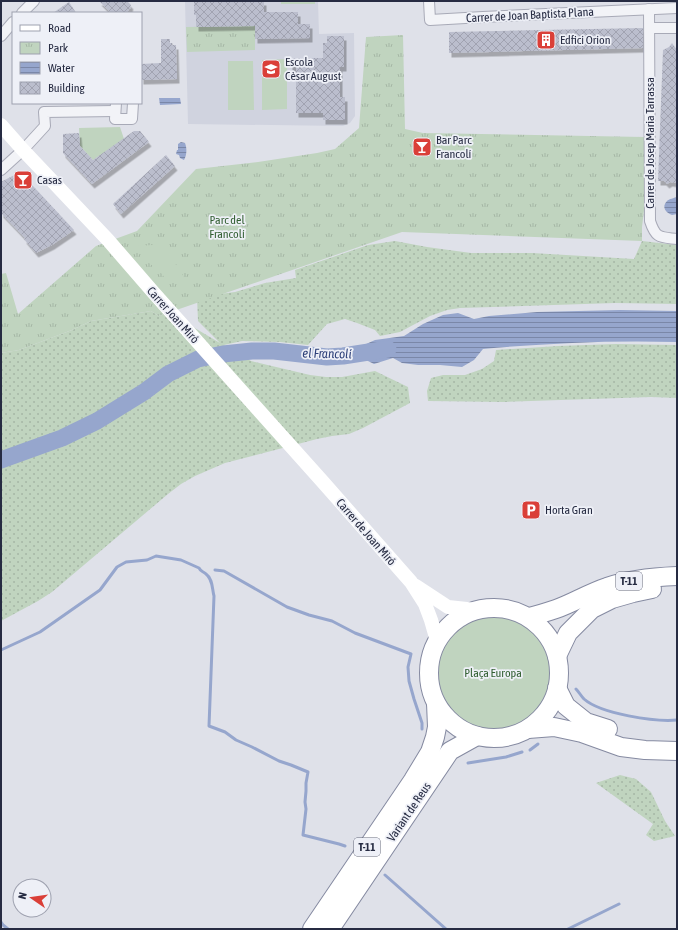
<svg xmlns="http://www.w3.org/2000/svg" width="678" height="930" font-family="'Asap Condensed',sans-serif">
<defs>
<pattern id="grass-dots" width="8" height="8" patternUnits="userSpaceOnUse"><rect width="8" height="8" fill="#c0d4bf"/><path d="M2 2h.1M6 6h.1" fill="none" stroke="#a5b6a5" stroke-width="1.8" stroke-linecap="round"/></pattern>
<pattern id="park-tufts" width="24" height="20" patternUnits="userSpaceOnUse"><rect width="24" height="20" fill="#c0d4bf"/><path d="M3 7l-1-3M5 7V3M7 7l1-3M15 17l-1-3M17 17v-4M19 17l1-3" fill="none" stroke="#a5b6a5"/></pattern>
<pattern id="water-rules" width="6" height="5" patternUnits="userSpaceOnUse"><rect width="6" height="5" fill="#96a6cd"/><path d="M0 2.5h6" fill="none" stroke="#7a87a8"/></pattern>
<pattern id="building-cross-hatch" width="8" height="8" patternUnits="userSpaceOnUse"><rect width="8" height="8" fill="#bbbecd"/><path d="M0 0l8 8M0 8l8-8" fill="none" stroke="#a1a3b1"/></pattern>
<filter id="shadow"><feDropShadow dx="2.5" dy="4.5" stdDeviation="0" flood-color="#0004"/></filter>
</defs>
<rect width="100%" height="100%" fill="#dfe1e9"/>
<path fill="#d0d3df" d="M185 1H318L319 34 354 33 355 116 350 123 343 126 188 124Z"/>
<g fill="url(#grass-dots)">
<path d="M395 241 427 247 471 253H532L634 259 642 241 677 245V304L615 303 460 308 447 310 430 316 400 332 380 336 375 330 357 323 345 319 327 324 308 345 280 342 242 341 224 345 251 361 310 375 326 377H342L375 371 408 387 410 403 363 428 349 434 332 436 317 439 225 463 195 476 181 484 168 494 52 592 38 601 1 621V353L19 350 72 330 91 321 151 311 159 316 178 310 188 324 220 343 198 321 197 297 235 292 265 283 296 278 295 270 368 245Z"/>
<path d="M616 344 677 345V398L651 397 504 402 428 401 427 391 431 378 443 375H465L482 369 494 361 496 350 558 346Z"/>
<path d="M620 775 636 779 651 792 665 821 675 836 654 841 646 835 653 824 596 783Z"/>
</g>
<g fill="url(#park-tufts)">
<path d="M255 26V50L187 52 186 27Z"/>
<path d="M403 35 405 129 423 133 644 137V210L642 227V241L402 232 159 316 151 311 91 321 72 330 19 350 1 353V274L6 273 18 314 96 246 137 231 196 169 258 162 317 153 335 149 359 128 366 37Z"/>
</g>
<g fill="#c0d4bf">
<rect x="281" y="1" width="34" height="3"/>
<path d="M287 59V109L262 110V60Z"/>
<path d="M228 61H253L254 110H228Z"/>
<path d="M120 127 124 139 93 160 80 146 79 128Z"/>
<path d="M152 245H163L184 277 175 280 169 284 162 274 149 263 135 246Z"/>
<circle cx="493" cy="673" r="57"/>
</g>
<g fill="url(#water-rules)">
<path d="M159 98H180L181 104 160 105Z"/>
<path d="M181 142 185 143C187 148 187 155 184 160L180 158 179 155 176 154 177 150H178V144Z"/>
<path d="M677 197V214L672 215C666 213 661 207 667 201 669 199 674 198 677 197Z"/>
<path d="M620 310 677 311V342C612 340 548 343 483 349L474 360 462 367 440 365H418L402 363 393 358 374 364 366 360 364 345 375 340 404 336 423 324 443 315 458 313 474 319 489 316 537 312Z"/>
</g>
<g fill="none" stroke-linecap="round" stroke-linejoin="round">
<g stroke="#96a6cd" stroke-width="3">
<path d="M215 570 224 571 287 607 309 615 332 621 355 633 411 654 408 667 409 681 414 699 422 723V729"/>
<path d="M1 650 40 632 100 590 117 567 126 562 147 560 156 556 181 560 199 568C201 572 203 571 206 574 213 579 212 589 214 596L209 726 225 732 236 740 252 747 279 761 291 765 308 772 306 783V791L305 802 306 809 303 835 339 844 345 846"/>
<path d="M576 689C579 692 581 696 584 699 601 714 655 722 677 720"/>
<path d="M530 750 538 744"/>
<path d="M468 763 506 757 522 752"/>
<path d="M385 875 446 929"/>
<path d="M1 922 3 925 8 929"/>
<path d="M568 929 619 904"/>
</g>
<path stroke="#96a6cd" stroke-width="17" d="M1 460 62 438 97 421 144 392 168 374 198 359 223 354 252 351H274L327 357 343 356 388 349"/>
</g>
<g fill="url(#building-cross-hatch)" filter="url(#shadow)">
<path d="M99 1H127L131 5 130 7 131 8 126 13H111Z"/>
<path d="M194 1H264V12H298V24H310V38L255 39V26L196 27V15H194Z"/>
<path d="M69 2 76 13H53Z"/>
<path d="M643 28V48L449 53V32Z"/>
<path d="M327 36H344V67H340V97H345V120H323V113H296V67H290V58H323V43H327Z"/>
<path d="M161 39H170V43H172V45H176L177 79 141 80V64L161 63Z"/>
<path d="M672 43 677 50V156L676 183 670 182 667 184 664 181H658L663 50 669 47Z"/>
<path d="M134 131H140L149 142 92 184 63 153V134L79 133 80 146 93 160Z"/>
<path d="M166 155 175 166 121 214 113 204Z"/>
<path d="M20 172 74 230 52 245 36 253 24 239 25 238 1 213V182Z"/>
</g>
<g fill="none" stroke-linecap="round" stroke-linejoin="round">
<defs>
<g id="street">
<path d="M429 1 430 20 483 17 677 8"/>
<path d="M649 9 650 221C656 239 660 237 677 239"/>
<path d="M22 13 34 1"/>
<path d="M650 28H677"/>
<path d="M1 36 13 22"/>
<path d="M116 103 115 119H132L133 103"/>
<path d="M1 170 23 150 45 126 44 112 115 111"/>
</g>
<g id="highway">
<circle cx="494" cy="673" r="65"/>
<path d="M529 617C538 615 547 612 556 609 573 603 589 593 607 587 629 579 654 577 677 576"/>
<path d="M557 656 568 633 592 609 612 599 633 593 652 589"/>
<path d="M557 688 566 706 586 722 608 729"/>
<path d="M528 729 554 727 582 733 621 747 645 750 677 751"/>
<path d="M312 929 413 780 430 752 435 737 437 727 436 703"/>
<path d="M330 929 450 751 477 736"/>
</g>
</defs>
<use href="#street" stroke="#a8aab7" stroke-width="12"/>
<use href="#highway" stroke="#858aa1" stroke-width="20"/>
<use href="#street" stroke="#f2f3f7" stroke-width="10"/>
<g stroke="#fff" stroke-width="14">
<path d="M1 125 23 150 108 240 153 292 322 481 411 582 425 604 431 620 437 641"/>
<path d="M416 586 448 607 476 610"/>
</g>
<use href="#highway" stroke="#fff" stroke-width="18"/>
</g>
<defs>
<symbol id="building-square" viewBox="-11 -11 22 22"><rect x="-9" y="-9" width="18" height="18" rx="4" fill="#da3f38" stroke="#eef0f7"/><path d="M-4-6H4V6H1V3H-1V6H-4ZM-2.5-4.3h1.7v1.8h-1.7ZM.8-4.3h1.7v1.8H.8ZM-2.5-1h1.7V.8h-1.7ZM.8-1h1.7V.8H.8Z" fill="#fff"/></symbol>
<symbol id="school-square" viewBox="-11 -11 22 22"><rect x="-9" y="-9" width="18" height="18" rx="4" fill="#da3f38" stroke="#eef0f7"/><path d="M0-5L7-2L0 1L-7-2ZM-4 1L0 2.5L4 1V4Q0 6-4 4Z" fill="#fff"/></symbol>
<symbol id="bar-square" viewBox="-11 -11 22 22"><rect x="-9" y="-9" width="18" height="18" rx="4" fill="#da3f38" stroke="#eef0f7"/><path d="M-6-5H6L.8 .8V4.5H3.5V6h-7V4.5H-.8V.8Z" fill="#fff"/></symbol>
<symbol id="parking-square" viewBox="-11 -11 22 22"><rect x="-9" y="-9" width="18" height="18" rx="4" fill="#da3f38" stroke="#eef0f7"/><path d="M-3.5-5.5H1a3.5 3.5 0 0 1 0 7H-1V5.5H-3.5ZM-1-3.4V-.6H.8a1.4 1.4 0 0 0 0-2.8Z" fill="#fff"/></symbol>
</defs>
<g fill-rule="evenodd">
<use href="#building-square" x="535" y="29" width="22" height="22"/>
<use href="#school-square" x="260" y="58" width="22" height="22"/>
<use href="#bar-square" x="411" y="136" width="22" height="22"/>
<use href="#bar-square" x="12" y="169" width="22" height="22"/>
<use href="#parking-square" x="520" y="499" width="22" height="22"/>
</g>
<g text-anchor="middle" stroke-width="3.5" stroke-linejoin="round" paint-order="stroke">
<g fill="#eef0f7" stroke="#626678" stroke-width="1">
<rect x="616" y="572" width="26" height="18" rx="3"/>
<rect x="354" y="838" width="26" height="18" rx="3"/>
</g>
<g font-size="11" font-weight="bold" fill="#262b42">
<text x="629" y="585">T-11</text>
<text x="367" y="851">T-11</text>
</g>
<g font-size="12" fill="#262b42" stroke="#eef0f7">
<text transform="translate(530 15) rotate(-3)" y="4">Carrer de Joan Baptista Plana</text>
<text transform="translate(650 143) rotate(-90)" y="4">Carrer de Josep Maria Tarrassa</text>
<text transform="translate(173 315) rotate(48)" y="4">Carrer Joan Miró</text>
<text transform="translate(366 532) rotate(49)" y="4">Carrer de Joan Miró</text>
<text transform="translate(409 812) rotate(-56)" y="4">Variant de Reus</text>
</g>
<g font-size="12" fill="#262b42" stroke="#eef0f7" text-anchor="start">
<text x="560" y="44">Edfici Orion</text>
<text x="285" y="66">Escola<tspan x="285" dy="14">Cèsar August</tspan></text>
<text x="436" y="144">Bar Parc<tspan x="436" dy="14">Francolí</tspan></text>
<text x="37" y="184">Casas</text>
<text x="545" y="514">Horta Gran</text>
</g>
<g font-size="12" fill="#325f32" stroke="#eef0f7">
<text x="227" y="224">Parc del<tspan x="227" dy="14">Francolí</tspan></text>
<text x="493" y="677">Plaça Europa</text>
</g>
<g font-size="13" font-style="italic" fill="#2d4079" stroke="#eef0f7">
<text transform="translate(327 353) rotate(1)" y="5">el Francolí</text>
</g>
</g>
<rect width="678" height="930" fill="none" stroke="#262b42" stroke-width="4"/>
<rect x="12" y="12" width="130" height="92" fill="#eef0f7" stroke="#9ea1af"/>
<rect x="20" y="25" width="20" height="6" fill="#ffffff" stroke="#9ea1af"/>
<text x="48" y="32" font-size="12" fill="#262b42">Road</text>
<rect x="20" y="42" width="20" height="12" fill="url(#park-tufts)" stroke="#9ea1af"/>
<text x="48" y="52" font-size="12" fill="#262b42">Park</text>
<rect x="20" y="62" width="20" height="12" fill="url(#water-rules)" stroke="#9ea1af"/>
<text x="48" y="72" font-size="12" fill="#262b42">Water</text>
<rect x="20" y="82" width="20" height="12" fill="url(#building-cross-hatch)" stroke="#9ea1af"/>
<text x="48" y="92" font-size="12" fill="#262b42">Building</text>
<g transform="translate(32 898) rotate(283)"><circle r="19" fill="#eef0f7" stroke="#9ea1af"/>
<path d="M0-3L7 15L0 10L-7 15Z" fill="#da3f38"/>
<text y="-6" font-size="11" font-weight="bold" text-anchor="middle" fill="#262b42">N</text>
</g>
</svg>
